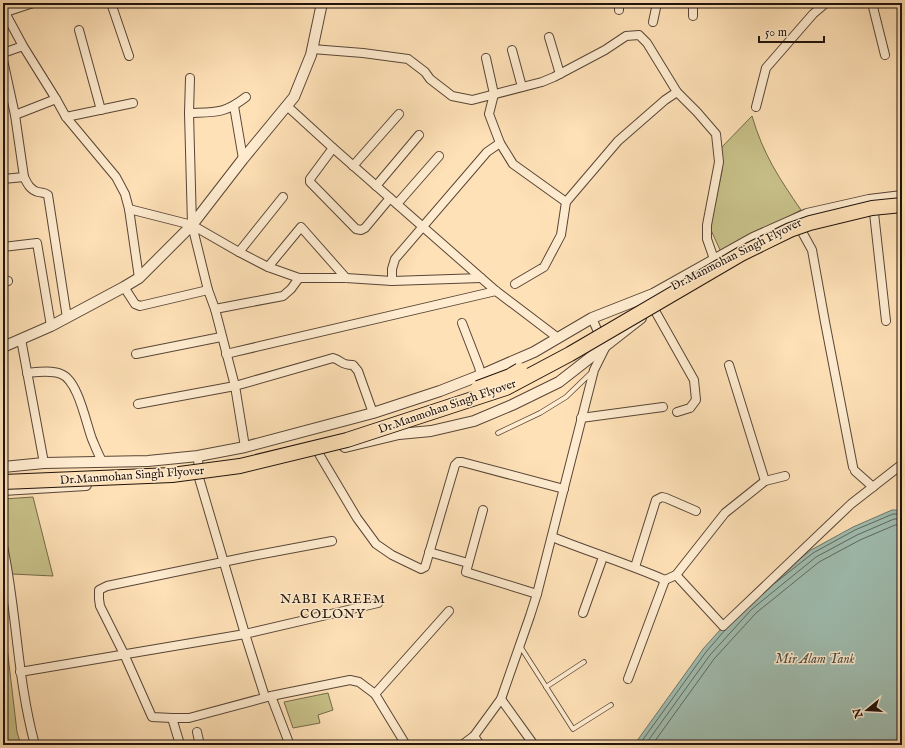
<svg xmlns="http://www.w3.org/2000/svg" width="905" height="748" font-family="'IM FELL English',serif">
<rect width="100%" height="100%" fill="#ffe1b7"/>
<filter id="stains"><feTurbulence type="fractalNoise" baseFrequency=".005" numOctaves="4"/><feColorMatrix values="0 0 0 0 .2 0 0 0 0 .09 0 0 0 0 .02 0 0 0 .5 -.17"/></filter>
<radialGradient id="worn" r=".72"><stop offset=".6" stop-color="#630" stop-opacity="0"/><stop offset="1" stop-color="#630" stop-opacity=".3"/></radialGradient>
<g fill="#c8c189" stroke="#746a4a">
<path d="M752 116C763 154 779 178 801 210L721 252 710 228 722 171 720 149Z"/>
<path d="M33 497 53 576 12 574 3 530V499Z"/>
<path d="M3 613 17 732 21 745H3Z"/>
<path d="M328 693 333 710 318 715 320 723 293 728 284 702Z"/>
</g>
<path fill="#a0bdb0" stroke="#6d796e" d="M892 510H902V745H634L703 649 745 602 811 550 853 527Z"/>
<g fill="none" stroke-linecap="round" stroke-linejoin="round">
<g stroke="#60685e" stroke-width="1">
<path d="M775 583 813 553 855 530 893 514H902"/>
<path d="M639 745 706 652 725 630"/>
<path d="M645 745 710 655 752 609 816 557 857 535 894 519H902"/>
<path d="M652 745 714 659 756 613 819 562 860 540 895 525H902"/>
</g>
<defs>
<g id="service">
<path d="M498 433 540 413 566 397 592 372"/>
<path d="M520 646 573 729 611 705"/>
<path d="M546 687 584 662"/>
</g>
<g id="minor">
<path d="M111 3 129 56"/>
<path d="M872 3 885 55"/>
<path d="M3 9 23 46 56 99 66 117 116 177 125 194 129 209 139 278"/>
<path d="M619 10V3"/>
<path d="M3 13 33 3"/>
<path d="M693 16V3"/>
<path d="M653 22 657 3"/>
<path d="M79 30 101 110"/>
<path d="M549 37 560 74"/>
<path d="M312 49 363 53 408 59 425 72 430 79 452 96 472 100 542 82 554 77 605 50 626 36 639 35 647 43 677 92"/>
<path d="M512 50 522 87"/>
<path d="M3 53 23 46"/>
<path d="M486 58 494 94 489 114 500 143 513 164 566 202"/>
<path d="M3 60 15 115"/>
<path d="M190 78 189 113 192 225 208 290 215 309 235 386 245 447"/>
<path d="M234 106 243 159"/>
<path d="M287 106 333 148 390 198 496 291 558 338"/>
<path d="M756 107 766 68 813 14 826 3"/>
<path d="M189 113C216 112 224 114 246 97"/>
<path d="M66 117 133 103"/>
<path d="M333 148 310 179V182L356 229 361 230 365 228 390 198"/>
<path d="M353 166 399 114"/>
<path d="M24 177C27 183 30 190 38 192 42 193 44 192 48 195L67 318"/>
<path d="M3 179 24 177 15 115 56 99"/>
<path d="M376 186 419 135"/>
<path d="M397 204 439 156"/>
<path d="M129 209 192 225 239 252 268 267 299 278H346L392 281 481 278"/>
<path d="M874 213 886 321"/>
<path d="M801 230 812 250 825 322 853 467"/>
<path d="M3 247 37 243 51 326"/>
<path d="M239 252 283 197"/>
<path d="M268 267 301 227 346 278"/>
<path d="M392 281V269L395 259 487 152 500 143"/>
<path d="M3 282 8 281"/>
<path d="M515 284 544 267 561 235 566 202 618 141 665 100 677 92 697 112 716 134 719 162 707 225V239L714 259"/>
<path d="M124 287 135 304 140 306 208 290"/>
<path d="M215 309 283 296 291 289 299 278"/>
<path d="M654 309 694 380 696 400 690 408 677 412"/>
<path d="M462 323 479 367 481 375"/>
<path d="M21 339 44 463"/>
<path d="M136 354 221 337"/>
<path d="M226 354 496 291"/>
<path d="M729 365 765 481"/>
<path d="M27 373C38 372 51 370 61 374 78 380 86 423 92 439 95 446 98 454 102 461"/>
<path d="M138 404 235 386 333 358C343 361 340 365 353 365L358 371 373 413"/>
<path d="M581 418 663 407"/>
<path d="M319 454 357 518 376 544 392 555 421 569 425 567 455 465 458 462H462L564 489"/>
<path d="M198 456 199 478 245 634 265 697"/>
<path d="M855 471 873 487"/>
<path d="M483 510 466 572 537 594"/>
<path d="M552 537C590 552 628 564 665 580"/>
<path d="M3 546C17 612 17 680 35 745"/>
<path d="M429 552 468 563"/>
<path d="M635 567 656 500 662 497 666 498 696 511"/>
<path d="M676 575 723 626 851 504 901 465 902 463"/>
<path d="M583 613 603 557"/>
<path d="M20 672 245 634 378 603"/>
<path d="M628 679 665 580 676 575 725 513 765 481 785 476"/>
<path d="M375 694 449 611"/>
<path d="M271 696 289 743 282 745"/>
<path d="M501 699 534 745"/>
<path d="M172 718 152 717 124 654 100 606 99 599V590L107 586 252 556 332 541"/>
<path d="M197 732 200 745"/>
<path d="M474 736 480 745"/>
<path d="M179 741 172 718H189L271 696 350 680 359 682 375 694 406 745"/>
<path d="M462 745 474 736 501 699 530 616 537 594 594 370 605 348 592 318"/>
</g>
<g id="tertiary">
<path d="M3 347 51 326 124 287 139 278 192 225 243 159 294 97 311 55 322 3"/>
<path d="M345 447 399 434 431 431 474 421 512 405 559 382 641 318"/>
<path d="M3 467 44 463 148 461 198 456 245 447 373 413 440 391 481 375 534 352 592 318 653 294 753 238 807 214 869 200 902 196"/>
<path d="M3 490 86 485"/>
</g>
</defs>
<use href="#service" stroke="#584637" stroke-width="5.5"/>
<use href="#minor" stroke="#584637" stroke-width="10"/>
<use href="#tertiary" stroke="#584637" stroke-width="12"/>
<use href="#service" stroke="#ffecd0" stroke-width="4"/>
<use href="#minor" stroke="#ffecd0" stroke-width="8"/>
<use href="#tertiary" stroke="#ffecd0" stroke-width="10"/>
<defs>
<g id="trunk-bridge">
<path d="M478 388 510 376 520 370"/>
<path d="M3 482 172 475 240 466 347 440 506 388 570 354 741 254 790 230 810 223 872 208 902 205"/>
</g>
</defs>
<use href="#trunk-bridge" stroke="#21130c" stroke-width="16" stroke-linecap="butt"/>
<use href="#trunk-bridge" stroke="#ffe1b7" stroke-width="14"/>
</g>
<g text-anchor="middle" stroke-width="3" stroke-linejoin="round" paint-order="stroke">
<g font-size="12" fill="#21130c" stroke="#ffecd0">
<text transform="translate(736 254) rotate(-27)" y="4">Dr.Manmohan Singh Flyover</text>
<text transform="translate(447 406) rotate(-19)" y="4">Dr.Manmohan Singh Flyover</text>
<text transform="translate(132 475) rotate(-4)" y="4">Dr.Manmohan Singh Flyover</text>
</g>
<g font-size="13" letter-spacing="1" fill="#21130c" stroke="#ffecd0">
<text x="333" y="603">NABI KAREEM<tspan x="333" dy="15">COLONY</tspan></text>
</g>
<g font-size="13" font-style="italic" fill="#4d4e45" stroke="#ffecd0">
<text x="815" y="663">Mir Alam Tank</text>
</g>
</g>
<rect width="905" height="748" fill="none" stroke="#ffe1b7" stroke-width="16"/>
<rect x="4" y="4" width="897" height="740" fill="none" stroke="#21130c" stroke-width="2"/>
<rect x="8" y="8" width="889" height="732" fill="none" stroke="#21130c"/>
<g transform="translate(867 710) rotate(252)" stroke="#ffecd0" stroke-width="3" paint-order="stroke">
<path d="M0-3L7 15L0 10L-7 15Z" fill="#21130c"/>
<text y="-6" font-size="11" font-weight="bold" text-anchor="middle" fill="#21130c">N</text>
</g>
<path d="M759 36v6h65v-6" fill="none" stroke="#21130c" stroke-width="2"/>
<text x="765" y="36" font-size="12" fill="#21130c" stroke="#ffecd0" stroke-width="3" paint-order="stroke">50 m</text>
<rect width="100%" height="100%" filter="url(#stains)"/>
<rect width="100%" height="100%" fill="url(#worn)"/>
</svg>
